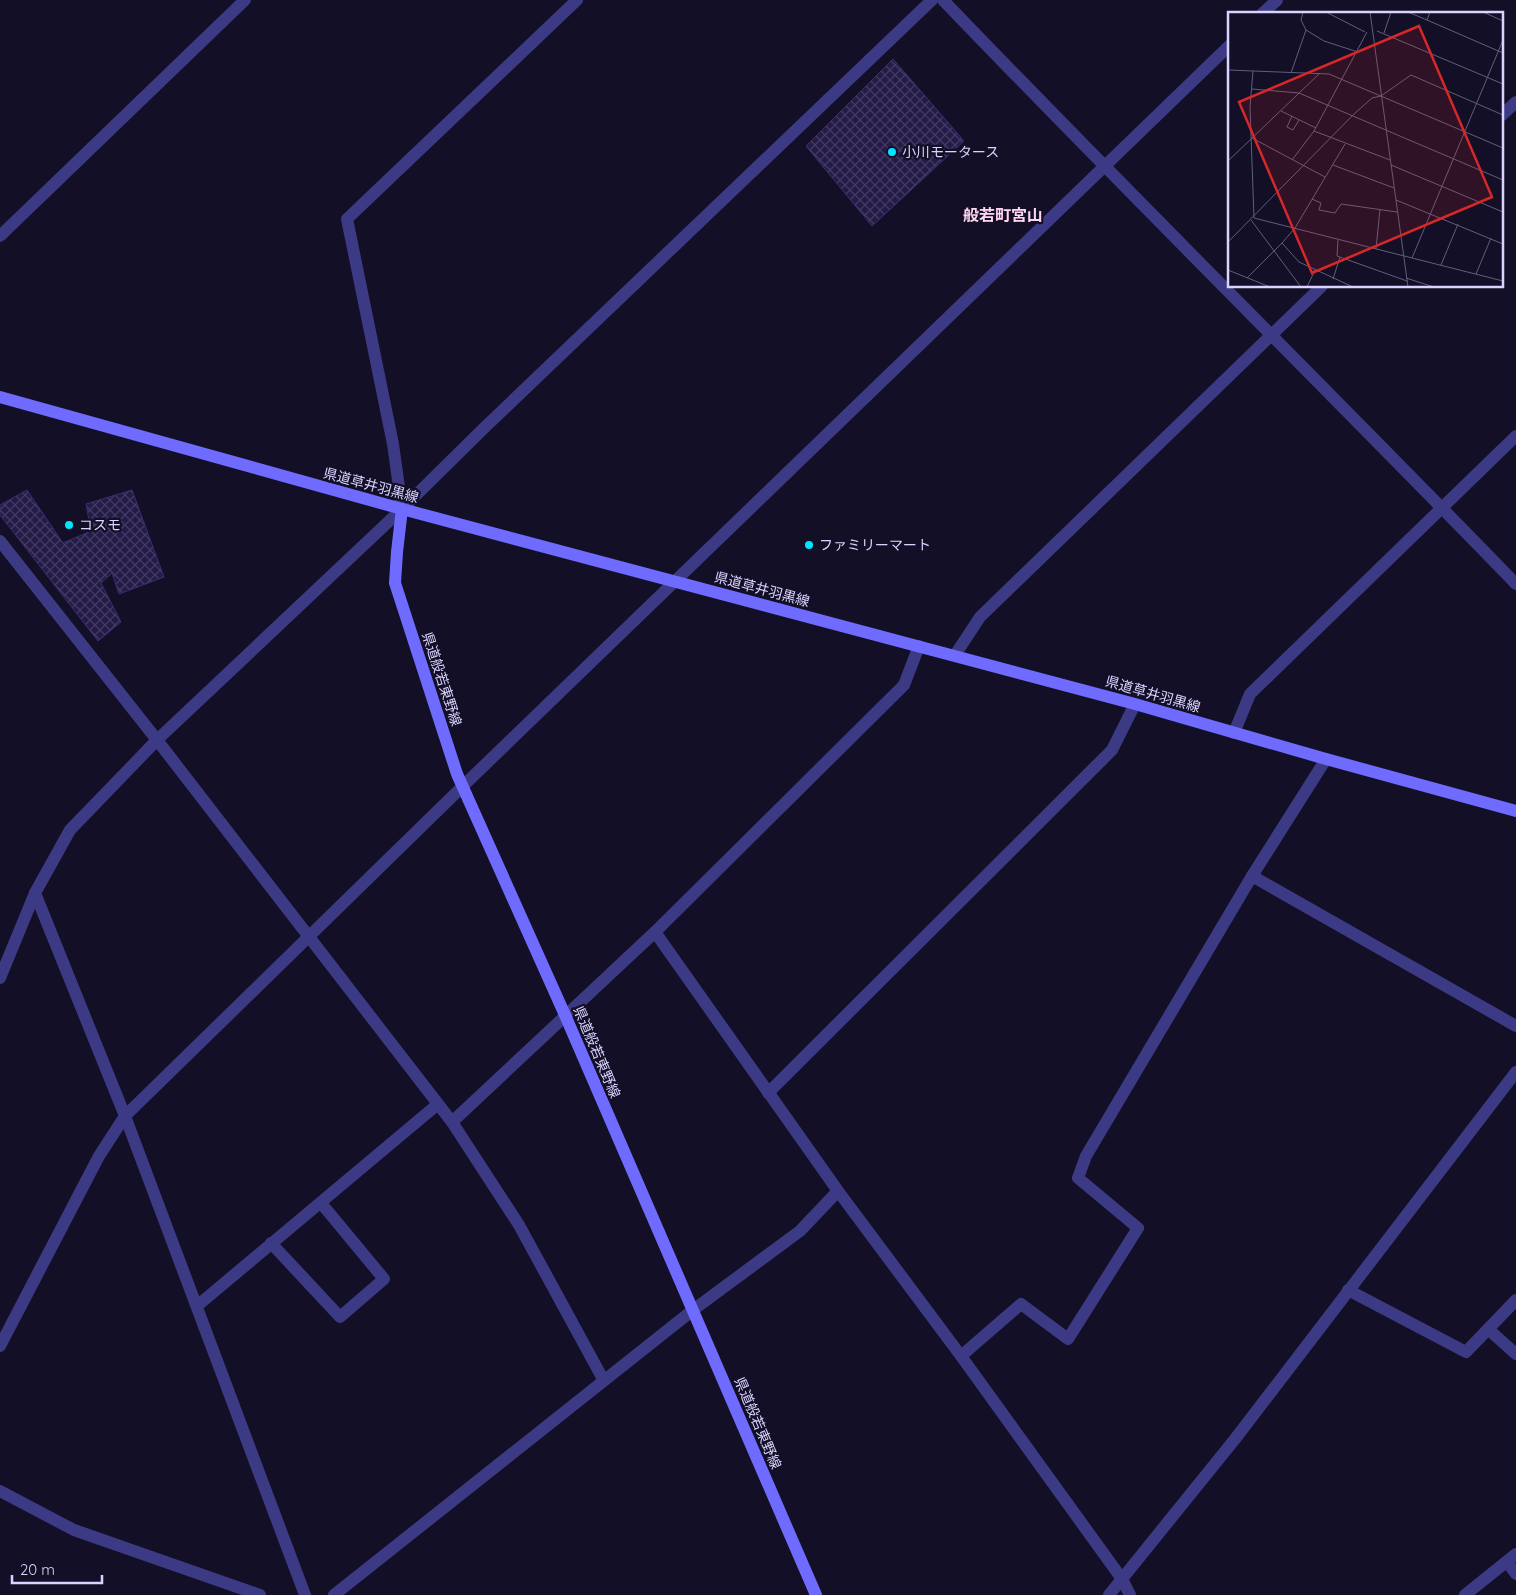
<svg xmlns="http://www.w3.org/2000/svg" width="1516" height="1595" font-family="Quicksand,'Noto Sans JP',sans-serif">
<defs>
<pattern id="building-cross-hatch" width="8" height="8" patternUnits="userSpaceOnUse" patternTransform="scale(1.25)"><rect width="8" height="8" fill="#241b47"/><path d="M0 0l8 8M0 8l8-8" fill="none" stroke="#433b63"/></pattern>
</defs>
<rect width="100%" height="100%" fill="#130f26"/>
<g fill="url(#building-cross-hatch)" stroke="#3b2d73">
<path d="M893 59 964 141 872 226 806 146Z"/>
<path d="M27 490 63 543 91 531 86 504 132 490 164 577 119 594 112 573 101 583 121 622 98 641 0 515V505Z"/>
</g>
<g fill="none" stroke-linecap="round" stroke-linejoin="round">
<g stroke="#3d3a85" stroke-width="12">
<path d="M943 0C1132 197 1326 388 1516 584"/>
<path d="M1262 14 1277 0"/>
<path d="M1502 115 1516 102"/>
<path d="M0 236 245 0"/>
<path d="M0 541 157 740 452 1122 519 1225 603 1379"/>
<path d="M955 655 980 617 1322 286"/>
<path d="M1234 733 1250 694 1516 436"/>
<path d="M1252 876 1516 1026"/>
<path d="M35 893 125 1116 305 1595"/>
<path d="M655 932 838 1191 961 1356 1122 1579 1130 1595"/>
<path d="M0 978 35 893 70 830 157 740 402 509 393 444 347 219 577 0"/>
<path d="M768 1093 1112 750 1135 704"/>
<path d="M452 1122 655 932 904 685 919 646"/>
<path d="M271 1243 340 1317 384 1279 321 1203"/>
<path d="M1348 1290 1466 1352 1516 1300"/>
<path d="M197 1306 438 1104"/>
<path d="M1488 1329 1516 1354"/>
<path d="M0 1346 99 1156 125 1116 463 786 1230 45"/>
<path d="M961 1356 1021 1304 1068 1339 1138 1228 1078 1178 1086 1156 1252 876 1326 759"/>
<path d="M0 1491 74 1530 260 1595"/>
<path d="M1507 1562 1516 1574"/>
<path d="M334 1595 693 1310 800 1231 838 1191"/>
<path d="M1109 1595 1235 1439 1516 1072"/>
<path d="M1465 1595 1516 1554"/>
</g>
<path stroke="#3d3a85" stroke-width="12" d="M402 509 483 429 932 0"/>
<g stroke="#6f6bff" stroke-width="12">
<path d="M0 397 402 509 1135 704 1326 759 1516 811"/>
<path d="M402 509 397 552 395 583 457 774 565 1015 816 1595"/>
</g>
</g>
<g fill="#00e5ff" stroke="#130f26" stroke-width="2">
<circle cx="892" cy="152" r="5"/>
<circle cx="69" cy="525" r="5"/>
<circle cx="809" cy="545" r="5"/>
</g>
<g text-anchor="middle" stroke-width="4.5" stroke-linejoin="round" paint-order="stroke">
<g font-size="14" fill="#d9d4ff" stroke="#130f26" text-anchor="start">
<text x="902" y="157">小川モータース</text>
<text x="79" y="530">コスモ</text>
<text x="819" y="550">ファミリーマート</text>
</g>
<g font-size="14" fill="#d9d4ff" stroke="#130f26">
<text transform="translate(371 485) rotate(15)" y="5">県道草井羽黒線</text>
<text transform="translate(762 589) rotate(15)" y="5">県道草井羽黒線</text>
<text transform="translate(442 679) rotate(72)" y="5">県道般若東野線</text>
<text transform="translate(1153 694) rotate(16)" y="5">県道草井羽黒線</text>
<text transform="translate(597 1052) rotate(67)" y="5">県道般若東野線</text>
<text transform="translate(758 1423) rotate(67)" y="5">県道般若東野線</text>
</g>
<g font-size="16" font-weight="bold" fill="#ffd6f0" stroke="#130f26">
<text x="1003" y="221">般若町宮山</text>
</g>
</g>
<g transform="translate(1228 12)">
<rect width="275" height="275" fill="#130f26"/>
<path fill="none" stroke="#625e7d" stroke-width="1" d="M98 0 137 20M142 0 180 275M180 0 199 8 202 0M255 0 275 9M199 8 275 41M78 18 96 29 130 40M149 19 275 72M156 21 163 0M0 58 101 62 275 136M25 59 22 95 26 206 275 269M63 61 78 18 73 8 75 0M24 77 71 81 275 168M153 84 183 63 275 103M53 99 88 116M64 104 59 115 65 118 71 108M86 119 162 148M24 126 97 165M117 132 67 216 54 231 71 250 125 275M64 148 86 119 139 20M0 149 92 61M105 153 166 176M163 153 275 200M84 187 93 191 91 198 107 201 113 192 169 200M168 188 275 232M23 208 73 275M110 228 109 244 179 269M0 230 126 102 144 86 153 84M148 237 152 197M184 246 275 28M213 253 230 212M0 258 42 275M248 262 263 226M19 266 54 231M178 266 206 275M105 267 112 245M79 275 87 258"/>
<path fill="#d62828" fill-opacity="0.15" stroke="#d62828" stroke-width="2.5" d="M191 14 264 185 84 261 11 90Z"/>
<rect width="275" height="275" fill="none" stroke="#d9d4ff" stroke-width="2.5"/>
</g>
<path d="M12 1575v8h90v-8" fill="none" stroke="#d9d4ff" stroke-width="2.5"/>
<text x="20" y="1575" font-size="15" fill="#d9d4ff" stroke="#130f26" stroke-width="4" paint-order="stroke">20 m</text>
</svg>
